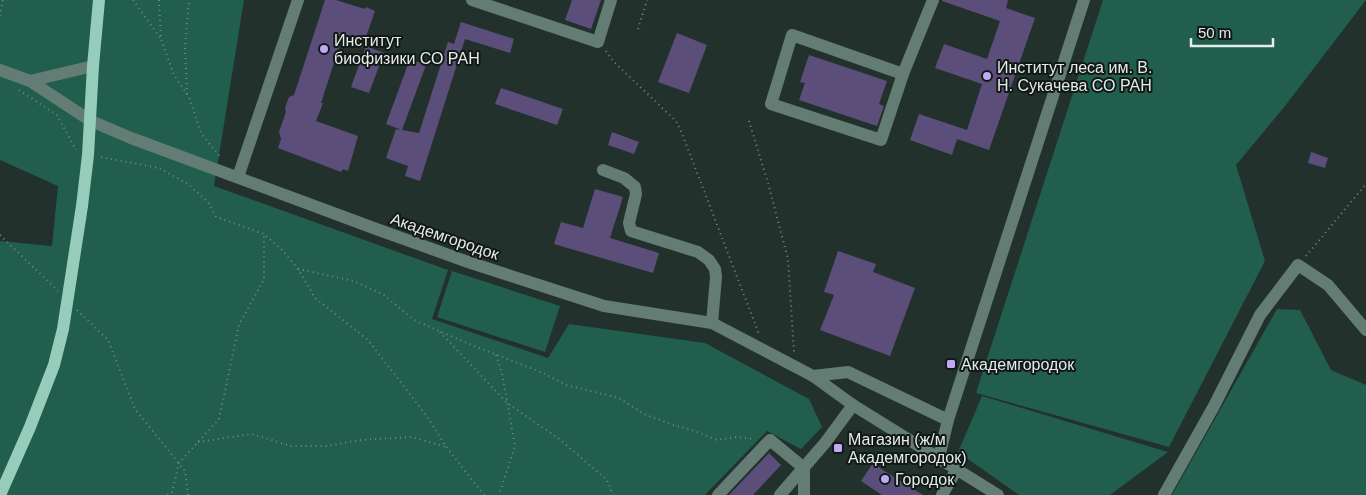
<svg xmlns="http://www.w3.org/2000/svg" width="1366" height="495" font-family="Arial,sans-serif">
<rect width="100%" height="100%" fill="#22312c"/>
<g fill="#215e4e">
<path d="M0 0H244L214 186 448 270 432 319 548 358 569 324 705 343 809 399 822 427 801 449 767 431 705 495H0V241L52 246 58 186 0 160Z"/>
<path d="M1103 0H1366L1285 106 1236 165 1265 261 1169 447 976 393Z"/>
<path d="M452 271 560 306 545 352 437 317Z"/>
<path d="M1277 309 1300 310 1331 370 1366 385V495H1172Z"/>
<path d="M982 396 1168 452 1110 495H1019L958 452Z"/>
</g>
<g fill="#5c4e7b">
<path d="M325 0H336L365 9 366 7 375 11 362 48 341 41 321 103H323L316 121 358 136 348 171 343 169 341 172 278 148 281 139 279 132 286 112 285 108 289 97 294 95Z"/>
<path d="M572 0H601L591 29 565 20Z"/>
<path d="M942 0H1008L1006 8 1035 18 989 150 957 139 952 155 910 140 919 114 967 130 982 84 935 68 944 44 987 59 1000 21 942 1Z"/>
<path d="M461 22 514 39 510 53 465 39 420 181 405 176 408 166 386 158 396 129 402 130 386 124 410 59 426 65 402 130 419 133 448 42 454 44Z"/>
<path d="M677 33 707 45 689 93 658 82Z"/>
<path d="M366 46 384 53 369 93 351 87Z"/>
<path d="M809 55 887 81 879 104 884 106 877 126 799 100 805 83 800 82Z"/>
<path d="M501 88 563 109 557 125 495 104Z"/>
<path d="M612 132 639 142 634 154 608 145Z"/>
<path d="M1311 152 1328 158 1325 168 1308 163Z"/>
<path d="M595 189 623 197 610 238 659 253 653 273 554 244 561 222 583 228Z"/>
<path d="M838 251 876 264 873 272 915 288 890 356 820 330 834 295 824 292Z"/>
<path d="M769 453 781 465 753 495H729Z"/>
<path d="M873 463 886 472 923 495H882L861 481Z"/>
</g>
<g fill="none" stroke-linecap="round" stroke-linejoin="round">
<g stroke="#7a8682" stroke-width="2" stroke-dasharray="1 4" stroke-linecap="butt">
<path d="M133 0 161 39"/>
<path d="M159 0 161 39 174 75 189 97 201 133 221 158"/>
<path d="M0 16 3 0"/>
<path d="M638 29 647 0"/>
<path d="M606 51 614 62 676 121 681 131 759 334"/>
<path d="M19 90 57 115 76 150"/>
<path d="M187 94 185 47 189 0"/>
<path d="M749 121 768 183 788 259 794 353"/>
<path d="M101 157 159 168 188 184 208 202 216 217 264 234 283 251 298 269 315 298 368 340 426 415 447 448 484 495"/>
<path d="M0 235 58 291"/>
<path d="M1306 256 1366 184"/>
<path d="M298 269 354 281 384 295 414 320 467 343 543 373 566 385 619 398 644 414 673 425 692 430 717 440 736 437 755 439"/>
<path d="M77 310 108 340 135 409 185 471 188 495"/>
<path d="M440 332 507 403 558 438 607 480 613 495"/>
<path d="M496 355 502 373 515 446 499 495"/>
<path d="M198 442 252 434 291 446H327L360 440 412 437 446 447"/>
<path d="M167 495 172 492 179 463 219 419 239 325 264 279V235"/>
</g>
<g stroke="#637d74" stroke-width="12">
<path d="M472 0 598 42 611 0"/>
<path d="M0 70 30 81 91 121 131 138 379 230 468 262 604 306 712 323 813 376 853 405 998 495"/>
<path d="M903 74 792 35 771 104 881 140 903 74 933 0"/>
<path d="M30 81 93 66"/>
<path d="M603 170 624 178 635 187 636 194 629 223 631 231 698 252 709 260 715 269 716 277 712 323"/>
<path d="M238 177 298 0"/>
<path d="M813 376 848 372 948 420"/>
<path d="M939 457 948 420 1084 0"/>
<path d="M718 495 770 440 804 468V495"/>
<path d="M780 495 825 443 853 405"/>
<path d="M942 495 957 469"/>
<path d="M1164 495 1214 406 1260 315 1298 265 1328 285 1366 330"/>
</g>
<path stroke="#96ccba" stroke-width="12" d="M0 495 30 427 54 365 63 329 82 206 88 155 93 66 99 0"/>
</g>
<g fill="#bfa8f4" stroke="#111815" stroke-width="2">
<circle cx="324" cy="49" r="5"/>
<circle cx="987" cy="76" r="5"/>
<rect x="946" y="359" width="10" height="10" rx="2.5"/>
<rect x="833" y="443" width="10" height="10" rx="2.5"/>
<circle cx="885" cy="479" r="5"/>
</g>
<g text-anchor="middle" stroke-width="4" stroke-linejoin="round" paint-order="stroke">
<g font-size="16" fill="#e3ece9" stroke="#111815" text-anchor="start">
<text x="334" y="46">Институт<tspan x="334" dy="18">биофизики СО РАН</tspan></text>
<text x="997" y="73">Институт леса им. В.<tspan x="997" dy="18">Н. Сукачева СО РАН</tspan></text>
<text x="961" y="370">Академгородок</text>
<text x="848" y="445">Магазин (ж/м<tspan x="848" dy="18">Академгородок)</tspan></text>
<text x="895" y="485">Городок</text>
</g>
<g font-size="16" fill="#e3ece9" stroke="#111815">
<text transform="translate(445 236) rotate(19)" y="6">Академгородок</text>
</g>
</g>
<path d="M1191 38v8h82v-8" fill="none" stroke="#e3ece9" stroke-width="2.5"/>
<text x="1198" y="38" font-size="15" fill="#e3ece9" stroke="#111815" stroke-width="4" paint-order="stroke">50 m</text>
</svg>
